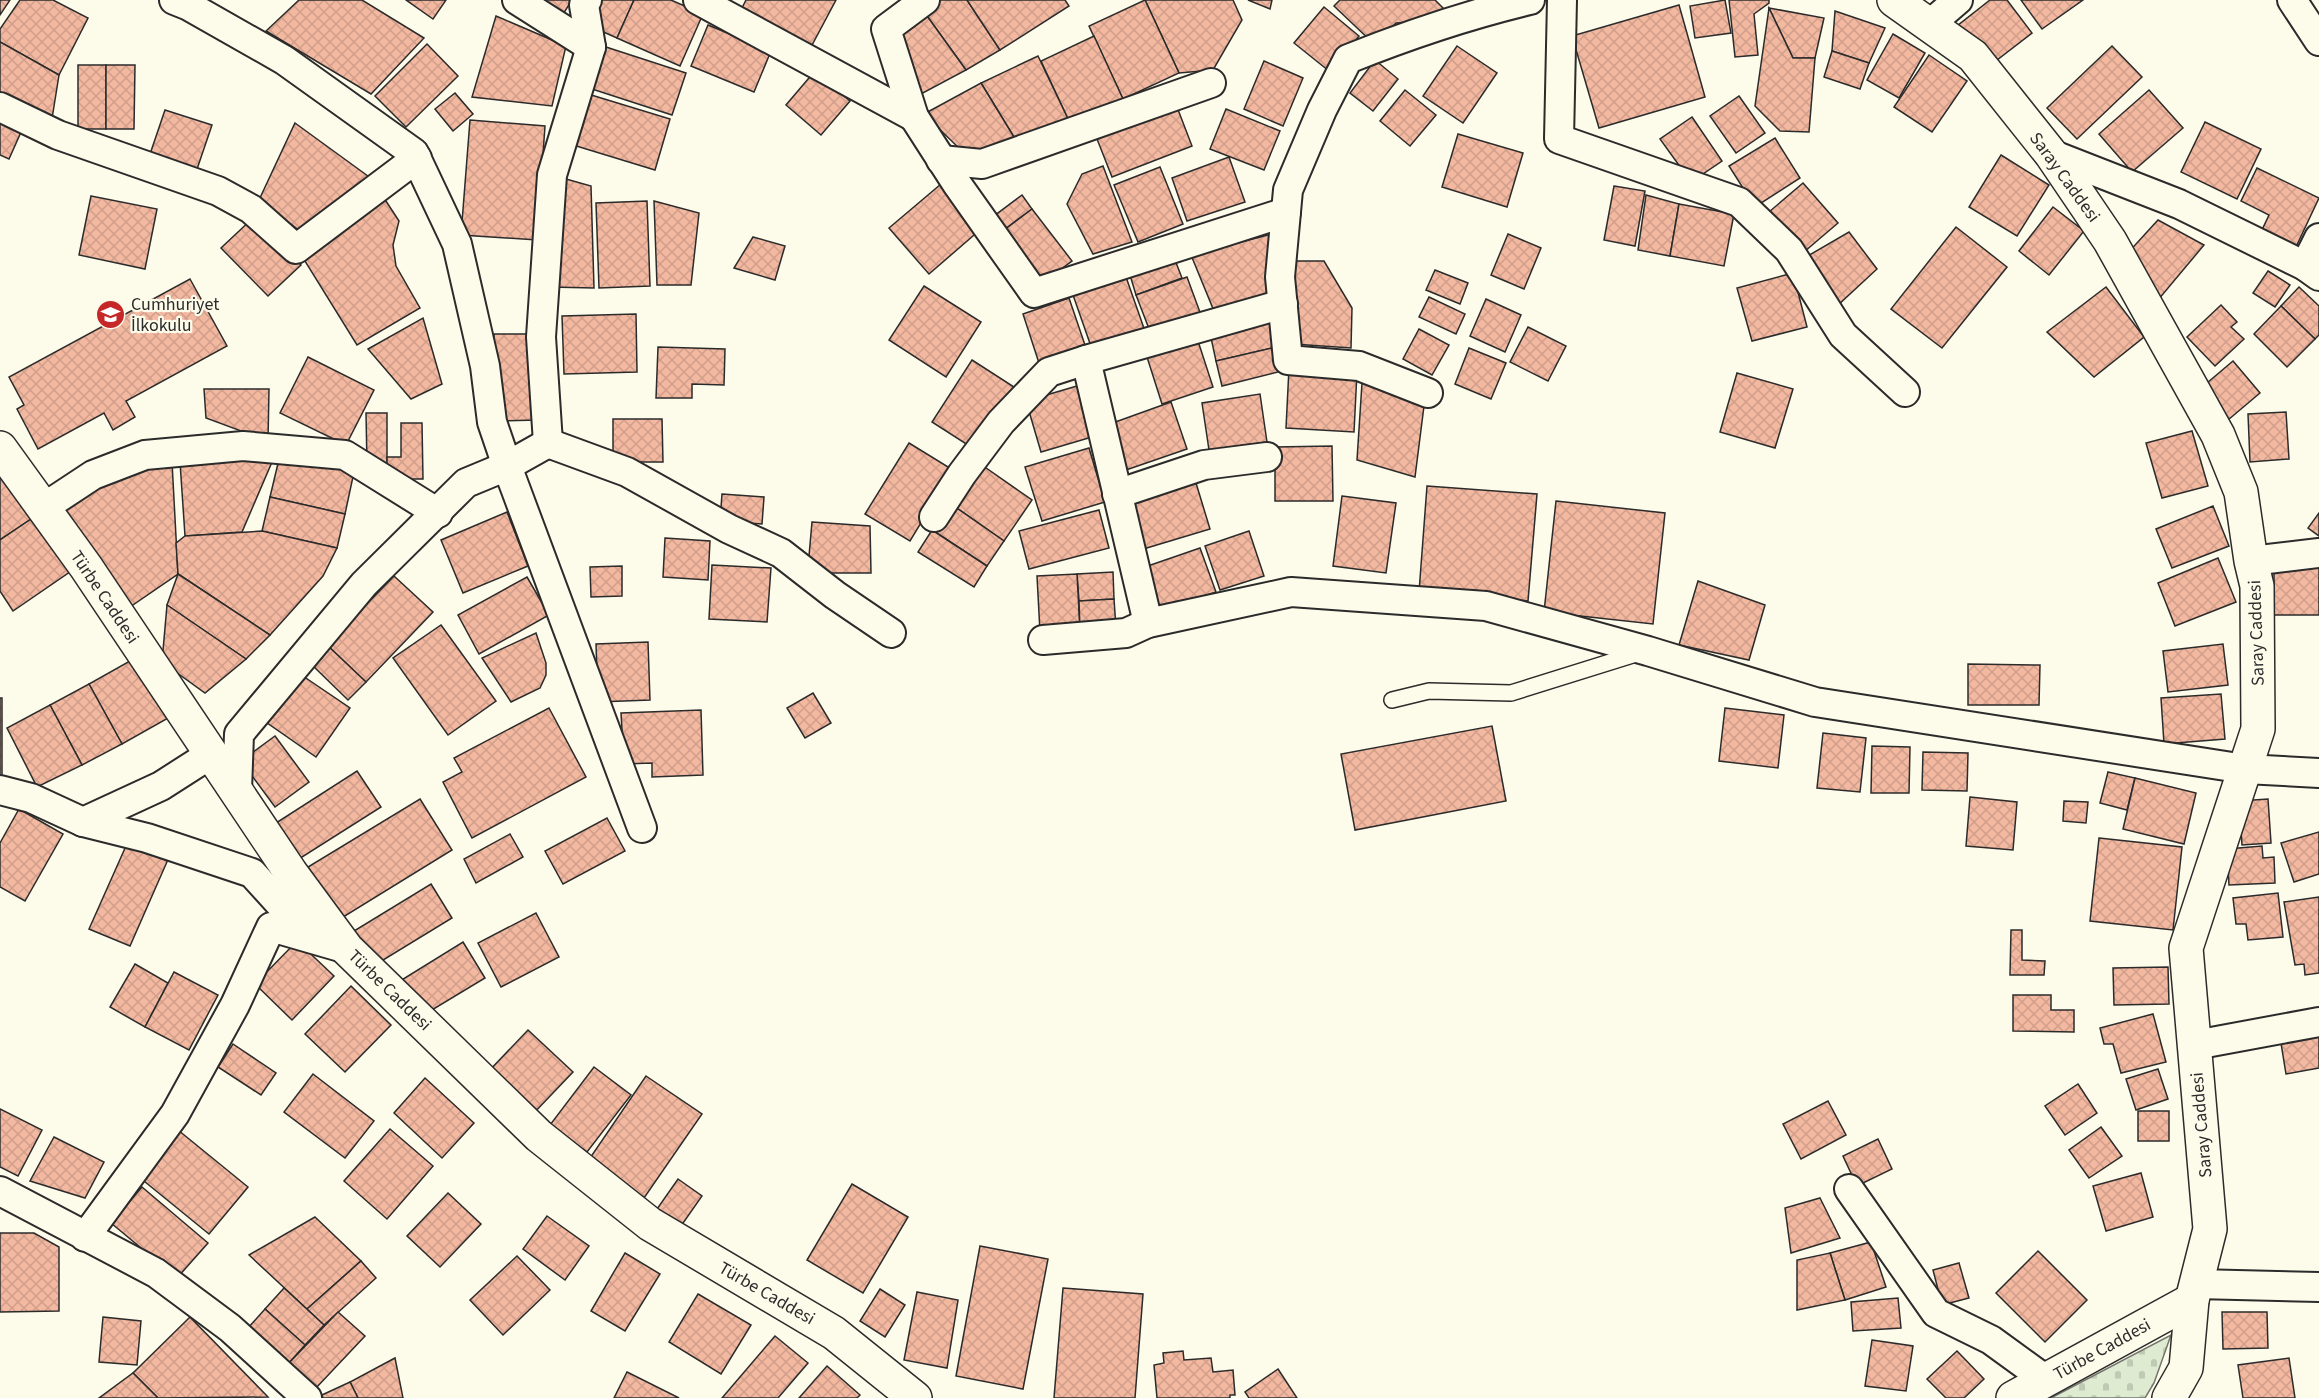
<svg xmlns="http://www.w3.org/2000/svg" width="2319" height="1398" font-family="'Source Sans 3',sans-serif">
<defs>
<pattern id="cemetery-stones" width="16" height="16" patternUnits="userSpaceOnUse" patternTransform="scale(1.5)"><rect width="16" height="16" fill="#deebd1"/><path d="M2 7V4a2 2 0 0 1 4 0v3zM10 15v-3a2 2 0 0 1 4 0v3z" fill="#bfcab4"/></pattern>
<pattern id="building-cross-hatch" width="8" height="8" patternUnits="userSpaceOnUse" patternTransform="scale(1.5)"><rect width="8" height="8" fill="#f2b8a0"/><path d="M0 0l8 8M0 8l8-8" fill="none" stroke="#d09e8a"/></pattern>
</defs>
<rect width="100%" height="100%" fill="#fdfbea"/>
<path fill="url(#cemetery-stones)" stroke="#74746e" stroke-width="1.5" d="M2171 1335 2154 1383 2145 1398H2051Z"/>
<g fill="url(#building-cross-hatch)" stroke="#2b2b2b" stroke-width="1.5">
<path d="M0 0H10L0 15Z"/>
<path d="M20 0H53L88 18 59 75 0 42V29Z"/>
<path d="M299 0H362L424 38 371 94 266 31Z"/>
<path d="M406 0H446L433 19Z"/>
<path d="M528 0H572L560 19Z"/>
<path d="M602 0H634L617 38 590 26Z"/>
<path d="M634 0H671L703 14 680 66 617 38Z"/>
<path d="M746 0H836L811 47 741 10Z"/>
<path d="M935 0H967L1000 50 966 70 922 9Z"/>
<path d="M967 0H1065L1069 6 1000 50Z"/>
<path d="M1145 0H1233L1242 20 1213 70 1179 73Z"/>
<path d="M1145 0 1179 73 1123 99 1089 26Z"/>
<path d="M1248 0H1272L1270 9Z"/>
<path d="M1340 0H1435L1444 9 1432 21 1396 23 1375 45 1334 6Z"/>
<path d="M1725 0 1731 33 1695 38 1690 6Z"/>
<path d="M1729 0H1769V3L1754 14 1758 55 1735 57Z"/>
<path d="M1990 0H2007L2032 33 1988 67 1957 26Z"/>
<path d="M2021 0H2083L2042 29Z"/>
<path d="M1679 5 1705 97 1599 128 1572 36Z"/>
<path d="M1324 7 1359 36 1329 71 1294 43Z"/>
<path d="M1769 8 1824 18 1815 58H1793Z"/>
<path d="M1769 8 1793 58H1815L1809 132 1780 131 1755 106Z"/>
<path d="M922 9 966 70 921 94 894 28Z"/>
<path d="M1835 11 1885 28 1869 63 1832 51Z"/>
<path d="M496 16 566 46 552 106 472 97Z"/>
<path d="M708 25 771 51 754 92 691 66Z"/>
<path d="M1893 34 1925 53 1899 98 1867 80Z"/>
<path d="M1094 36 1123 99 1069 121 1041 61Z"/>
<path d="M0 42 59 75 51 125 0 100Z"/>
<path d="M427 44 458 76 406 127 375 96Z"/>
<path d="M1457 46 1497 73 1463 123 1423 96Z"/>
<path d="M2112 46 2142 77 2077 139 2047 108Z"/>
<path d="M606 47 686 73 672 115 592 89Z"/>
<path d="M1832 51 1869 63 1860 89 1824 77Z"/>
<path d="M1929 55 1967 81 1932 132 1894 107Z"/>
<path d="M1038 56 1069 121 1017 142 981 83Z"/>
<path d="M1375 60 1398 79 1373 111 1350 93Z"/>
<path d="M1264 61 1303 78 1283 126 1244 109Z"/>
<rect x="78" y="65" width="28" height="64"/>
<path d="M106 65H135L134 129H106Z"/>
<path d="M814 72 850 101 821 135 786 105Z"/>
<path d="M981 83 1017 142 970 159 924 114Z"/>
<path d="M1405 90 1436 115 1410 146 1380 121Z"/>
<path d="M2149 90 2183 128 2132 172 2099 134Z"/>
<path d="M455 93 473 114 453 131 435 109Z"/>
<path d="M588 94 670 119 655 170 573 145Z"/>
<path d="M1739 96 1765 133 1736 153 1710 116Z"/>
<path d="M1177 107 1192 146 1112 177 1097 139Z"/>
<path d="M1226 109 1280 131 1264 170 1210 149Z"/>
<path d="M165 110 212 125 195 175 148 160Z"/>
<path d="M1692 117 1722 161 1691 182 1660 139Z"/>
<path d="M470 120 545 126 537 240 461 235Z"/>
<path d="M0 122 21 132 9 159 0 155Z"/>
<path d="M2205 122 2261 149 2237 199 2181 172Z"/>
<path d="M295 123 372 179 308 237 259 200Z"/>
<path d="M1458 134 1523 153 1507 207 1442 187Z"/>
<path d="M1775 138 1800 178 1755 207 1729 166Z"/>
<path d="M2001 155 2049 185 2017 236 1969 207Z"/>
<path d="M1229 157 1245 202 1187 221 1172 178Z"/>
<path d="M1103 166 1132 242 1093 254 1067 204 1082 174Z"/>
<path d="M1160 167 1183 224 1138 242 1114 185Z"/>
<path d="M2257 168 2319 198 2295 249 2261 232 2269 215 2241 201Z"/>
<path d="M559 177 591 186 594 288 550 287Z"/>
<path d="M1803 183 1838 223 1804 252 1769 212Z"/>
<path d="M941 184 981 229 929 274 889 228Z"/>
<path d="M1614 186 1645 191 1635 246 1604 240Z"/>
<path d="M382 195 399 221 393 245 396 266 420 308 357 345 300 253Z"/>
<path d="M1022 195 1032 209 1000 233 990 219Z"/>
<path d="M1646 195 1679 204 1670 256 1638 250Z"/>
<path d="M91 196 157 209 145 269 79 255Z"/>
<path d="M647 201 650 286 599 288 596 203Z"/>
<path d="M654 201 699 213 691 285H657Z"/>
<path d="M1679 204 1734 214 1724 266 1670 256Z"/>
<path d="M2053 207 2084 231 2049 275 2019 251Z"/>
<path d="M1032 209 1072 261 1038 286 1000 233Z"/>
<path d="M254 217 301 265 268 296 221 248Z"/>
<path d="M2158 220 2204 245 2153 306 2125 256Z"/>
<path d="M1956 227 2007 267 1942 348 1891 309Z"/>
<path d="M1849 232 1877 269 1838 305 1806 257Z"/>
<path d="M1272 234 1266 297 1214 311 1191 255Z"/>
<path d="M1508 234 1541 248 1524 289 1491 275Z"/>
<path d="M753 237 785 246 775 280 734 268Z"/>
<path d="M1175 260 1182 278 1136 295 1130 275Z"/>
<path d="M1287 261H1324L1352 308 1351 348 1293 344Z"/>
<path d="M1435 270 1468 283 1460 304 1426 290Z"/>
<path d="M2268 271 2290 285 2275 307 2253 293Z"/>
<path d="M1793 273 1807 327 1752 341 1737 288Z"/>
<path d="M1126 277 1146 334 1093 352 1073 295Z"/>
<path d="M1187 277 1201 315 1151 334 1136 295Z"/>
<path d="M190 279 227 346 126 401 135 417 113 430 104 413 38 449 17 409 24 405 9 377Z"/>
<path d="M924 286 981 322 946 377 889 340Z"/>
<path d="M2106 287 2144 337 2094 377 2047 332Z"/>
<path d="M2299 287 2319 306V335L2315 339 2281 306Z"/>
<path d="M1429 297 1465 314 1456 334 1419 317Z"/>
<path d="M1069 298 1086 348 1039 363 1023 314Z"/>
<path d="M1486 299 1521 315 1505 352 1470 336Z"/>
<path d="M2221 305 2237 322 2231 327 2244 339 2215 366 2187 337Z"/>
<path d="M2281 306 2315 339 2287 367 2254 334Z"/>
<path d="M636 314 637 372 564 374 562 316Z"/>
<path d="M423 318 442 384 411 399 368 349Z"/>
<path d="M1270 318 1276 347 1216 361 1210 333Z"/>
<path d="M1528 327 1566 346 1548 381 1510 362Z"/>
<path d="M1419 329 1449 345 1432 375 1403 359Z"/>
<path d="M494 334H536L537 420 495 421Z"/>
<path d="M1198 341 1213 387 1162 404 1147 357Z"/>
<path d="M658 347 725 349 724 385 692 384V398H656Z"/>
<path d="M1276 347 1282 371 1222 386 1216 361Z"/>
<path d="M1469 348 1506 363 1491 399 1455 384Z"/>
<path d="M308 357 374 390 346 445 280 413Z"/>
<path d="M972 360 1014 387 974 449 932 422Z"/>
<path d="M2233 361 2260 393 2228 420 2201 388Z"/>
<path d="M1289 368 1357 372 1354 432 1286 428Z"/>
<path d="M1737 373 1793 389 1775 448 1720 432Z"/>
<path d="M1362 383 1424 406 1415 477 1357 460Z"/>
<path d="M1077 386 1092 437 1041 452 1026 401Z"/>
<path d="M204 389H269L268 441 206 418Z"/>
<path d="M1260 394 1267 442 1209 450 1202 403Z"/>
<path d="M1171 402 1187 449 1123 471 1107 425Z"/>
<path d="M2286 412 2289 459 2250 462 2248 414Z"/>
<path d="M366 413H387V465H367Z"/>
<path d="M613 419H662L663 462H613Z"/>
<path d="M401 423H422L423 479H387V457H401Z"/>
<path d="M2192 431 2208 486 2162 498 2146 443Z"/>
<path d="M909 443 953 470 910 541 865 514Z"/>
<path d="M1332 446 1333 501H1275V447Z"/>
<path d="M1089 448 1105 502 1042 521 1025 467Z"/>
<path d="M275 455 242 532 185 536 180 462Z"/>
<path d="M280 455 354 472 345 514 270 497Z"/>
<path d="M0 459 40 513 0 540Z"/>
<path d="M172 462 178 574 127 609 57 511 131 470Z"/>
<path d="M979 463 1032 500 1004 541 951 504Z"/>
<path d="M1196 483 1210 529 1140 550 1126 504Z"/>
<path d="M1427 486 1537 494 1528 601 1419 592Z"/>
<path d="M722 494 764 497 762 524 720 521Z"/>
<path d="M1342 496 1396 503 1386 573 1333 566Z"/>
<path d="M270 497 345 514 337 548 262 531Z"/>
<path d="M1556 501 1665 513 1653 624 1544 612Z"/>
<path d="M951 504 1004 541 987 566 932 530Z"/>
<path d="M2213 506 2229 546 2172 568 2156 529Z"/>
<path d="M1099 510 1109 548 1029 569 1019 531Z"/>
<path d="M507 512 528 566 463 593 441 540Z"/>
<path d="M40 513 77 567 13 611 0 591V540Z"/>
<path d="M2319 513V536L2308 528Z"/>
<path d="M812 522 870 526 871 573H828L809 556Z"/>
<path d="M932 530 987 566 974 587 918 552Z"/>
<path d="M262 531 337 548 323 576 270 635 178 574 176 543 185 536Z"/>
<path d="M1249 531 1264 576 1220 590 1205 546Z"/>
<path d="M665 538 710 541 708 580 663 577Z"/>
<path d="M1200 548 1216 592 1157 612 1142 568Z"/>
<path d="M2218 558 2236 602 2175 626 2158 583Z"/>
<rect x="2274" y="564" width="45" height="51"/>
<path d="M712 565 771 568 767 622 709 619Z"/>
<path d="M622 566V596L591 597 590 567Z"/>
<path d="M1113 572 1114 599 1079 601 1077 574Z"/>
<path d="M178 574 270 635 246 659 167 605Z"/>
<path d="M1077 574 1080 630 1040 632 1037 576Z"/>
<path d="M394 576 433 612 366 682 327 645Z"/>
<path d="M527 577 549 615 479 654 458 615Z"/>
<path d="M1698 581 1765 605 1749 660 1679 645Z"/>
<path d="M1114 599 1116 628 1080 630 1079 601Z"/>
<path d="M167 605 246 659 205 693 162 662Z"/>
<path d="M441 625 496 701 448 735 393 658Z"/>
<path d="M536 633 546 663V675L540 688 511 702 482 658Z"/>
<path d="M648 642 650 700 598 702 596 644Z"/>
<path d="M2223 644 2228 685 2168 692 2163 651Z"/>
<path d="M327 645 366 682 348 700 310 663Z"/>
<path d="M137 657 170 717 122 744 89 684Z"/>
<path d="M1968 664 2040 665 2039 705H1968Z"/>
<path d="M297 672 350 708 316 757 263 720Z"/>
<path d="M89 684 122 744 82 765 50 705Z"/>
<path d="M813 693 831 723 805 738 787 708Z"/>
<path d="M2221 694 2225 739 2164 744 2161 698Z"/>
<rect x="0" y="698" width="2" height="82"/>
<path d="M50 705 82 765 37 787 7 728Z"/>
<path d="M549 708 586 777 472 838 443 782 462 772 454 758Z"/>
<path d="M1725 708 1784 715 1778 768 1719 761Z"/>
<path d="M701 710 703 775 652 777V763L624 764 621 713Z"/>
<path d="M1492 726 1506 801 1355 830 1341 754Z"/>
<path d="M1823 733 1866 738 1860 792 1817 788Z"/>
<path d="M275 736 309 782 275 807 241 761Z"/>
<path d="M1872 746 1910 747 1909 793H1871Z"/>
<path d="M1923 752 1968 753 1967 791 1922 790Z"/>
<path d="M357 771 381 807 299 859 276 823Z"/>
<path d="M2108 772 2135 778 2127 810 2100 803Z"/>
<path d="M2135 778 2196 793 2184 844 2123 829Z"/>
<path d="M1970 797 2017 802 2013 850 1966 846Z"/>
<path d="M420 799 452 850 340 919 308 867Z"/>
<path d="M2268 799 2271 843 2242 845 2239 801Z"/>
<path d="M2064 801 2088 802 2086 823 2063 821Z"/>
<path d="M19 809 63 834 25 901 0 887V843Z"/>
<path d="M607 818 625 851 563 884 545 851Z"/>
<path d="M2319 832V874L2294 882 2281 843Z"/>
<path d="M510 834 523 857 476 883 464 859Z"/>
<path d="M130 837 170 855 130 946 89 929Z"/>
<path d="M2099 838 2182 847 2173 930 2090 921Z"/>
<path d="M2262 846 2263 858 2274 857 2275 883 2229 885 2227 849Z"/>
<path d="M431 884 452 918 375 965 354 931Z"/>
<path d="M2278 893 2283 937 2248 940 2246 924H2236L2233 898Z"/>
<path d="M2319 897V973L2305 975 2304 964 2295 965 2284 902Z"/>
<path d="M536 913 559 957 501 987 478 943Z"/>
<path d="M2011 930H2022V960L2045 961 2044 975H2010Z"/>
<path d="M297 941 334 976 292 1020 255 984Z"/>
<path d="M463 942 485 978 422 1016 400 981Z"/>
<path d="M135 964 168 983 145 1027 110 1007Z"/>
<path d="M2168 967 2169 1004 2114 1005 2113 968Z"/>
<path d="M174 972 218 995 189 1050 145 1027Z"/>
<path d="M351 986 391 1025 345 1072 305 1034Z"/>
<path d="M2013 995H2051V1010H2074V1032L2013 1031Z"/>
<path d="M2153 1014 2166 1062 2121 1073 2113 1044H2104L2100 1028Z"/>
<path d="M528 1030 573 1072 532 1115 487 1073Z"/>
<path d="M2319 1030V1068L2286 1074 2280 1037Z"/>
<path d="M233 1044 276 1073 261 1095 218 1067Z"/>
<path d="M594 1067 631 1095 587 1152 550 1125Z"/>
<path d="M2158 1069 2168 1099 2136 1110 2126 1079Z"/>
<path d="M313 1074 374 1121 345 1158 284 1112Z"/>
<path d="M646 1076 702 1114 644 1198 588 1161Z"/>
<path d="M425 1078 474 1123 442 1158 394 1113Z"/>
<path d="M2078 1084 2097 1113 2065 1135 2045 1106Z"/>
<path d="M1828 1101 1846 1135 1801 1159 1783 1124Z"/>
<path d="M0 1109 42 1130 18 1176 0 1167Z"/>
<rect x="2138" y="1111" width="31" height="30"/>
<path d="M2101 1127 2122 1156 2089 1178 2069 1150Z"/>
<path d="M390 1129 433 1166 387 1219 344 1181Z"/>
<path d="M178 1130 248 1187 209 1234 139 1177Z"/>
<path d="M54 1137 104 1162 85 1198 30 1181Z"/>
<path d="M1878 1139 1892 1169 1857 1186 1843 1156Z"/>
<path d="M2141 1173 2153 1217 2106 1231 2093 1186Z"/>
<path d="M678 1179 702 1196 681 1226 657 1209Z"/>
<path d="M852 1184 908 1217 863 1293 807 1260Z"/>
<path d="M142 1187 208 1243 177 1278 111 1223Z"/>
<path d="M448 1193 481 1224 440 1267 407 1236Z"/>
<path d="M1820 1198 1840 1238 1791 1253 1785 1208Z"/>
<path d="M547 1216 589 1246 565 1280 523 1249Z"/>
<path d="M315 1217 361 1261 307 1309 249 1255Z"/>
<path d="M0 1233H34L59 1247V1311L0 1312Z"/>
<path d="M1871 1242 1886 1287 1845 1300 1830 1253Z"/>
<path d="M980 1246 1048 1259 1023 1389 956 1376Z"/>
<path d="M2038 1251 2087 1300 2045 1342 1996 1293Z"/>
<path d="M625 1253 660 1274 625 1331 591 1311Z"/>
<path d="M1830 1253 1845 1300 1797 1310V1260Z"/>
<path d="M517 1256 550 1290 503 1335 470 1300Z"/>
<path d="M361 1261 376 1278 324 1325 307 1309Z"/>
<path d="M1959 1263 1969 1298 1942 1305 1933 1270Z"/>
<path d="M284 1288 324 1325 305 1345 265 1309Z"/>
<path d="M1063 1288 1143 1294 1135 1398H1054Z"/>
<path d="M880 1289 905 1305 885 1337 860 1321Z"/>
<path d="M917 1292 958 1300 947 1368 904 1360Z"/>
<path d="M698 1294 751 1325 721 1374 669 1342Z"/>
<path d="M1898 1298 1901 1328 1853 1331 1851 1302Z"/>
<path d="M265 1309 305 1345 288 1364 248 1328Z"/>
<path d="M338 1312 365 1336 316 1388 288 1364Z"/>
<path d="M2222 1312H2267L2268 1348 2223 1349Z"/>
<path d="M103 1317 141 1321 137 1365 99 1362Z"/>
<path d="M190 1317 268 1397 158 1398 133 1373Z"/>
<path d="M775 1336 808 1363 778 1398H722Z"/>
<path d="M1872 1340 1913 1346 1906 1391 1865 1386Z"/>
<path d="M1183 1351 1184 1360 1211 1358 1213 1372 1233 1370 1235 1395H1230V1398H1157L1154 1365 1164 1363 1163 1353Z"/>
<path d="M1957 1351 1984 1379 1964 1398H1946L1927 1379Z"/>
<path d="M395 1358 403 1398H358L350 1382Z"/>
<path d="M2289 1358 2295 1398H2243L2238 1365Z"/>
<path d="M827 1366 860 1395 857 1398H799Z"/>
<path d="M1278 1369 1297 1398H1249L1245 1392Z"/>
<path d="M627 1372 679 1398H614Z"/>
<path d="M133 1373 158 1398H99Z"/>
<path d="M350 1382 358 1398H323L322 1395Z"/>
</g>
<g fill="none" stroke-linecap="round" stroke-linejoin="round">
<defs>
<path id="service" d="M1392 700 1429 691 1511 693 1639 653"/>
<g id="minor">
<path d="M174 0 189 6 284 60 414 153 457 244 485 366 492 422 507 466 548 443"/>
<path d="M517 0 591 47"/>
<path d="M698 0 914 117"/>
<path d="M925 0 886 29 914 117 957 184 1034 293 1286 212"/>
<path d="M1562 0 1559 139 1739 202 1789 250 1843 335 1905 392"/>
<path d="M2292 0 2319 41"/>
<path d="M1929 25 1958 0"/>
<path d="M0 107 58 135 218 191 251 209 296 249 417 158"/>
<path d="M2051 154 2179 204 2305 266 2319 276"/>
<path d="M941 160 982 164 1211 83"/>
<path d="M2305 266 2319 238"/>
<path d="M1428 393 1359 366 1288 360 1280 277 1288 190 1322 110 1348 59C1408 35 1467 15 1530 0"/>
<path d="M548 443 541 337 552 175 591 47 584 5 587 0"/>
<path d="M548 443 627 472 729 529 781 553 835 595 891 633"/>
<path d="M1117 494 1204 465 1267 457"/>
<path d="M43 508 93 475 145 455 243 446 345 455 438 513"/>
<path d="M934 517 962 474 1001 422 1049 372 1086 360"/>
<path d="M2251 561 2319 553"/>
<path d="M1148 623 1086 360 1283 304"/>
<path d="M1043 640 1126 633 1148 623 1291 592 1486 606 1648 651 1815 702 2245 769 2319 773"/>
<path d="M0 790 31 798 83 822 161 786 211 754"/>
<path d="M237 791 239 734 364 584 466 483 507 466 642 828"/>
<path d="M83 822 147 838 252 873 300 926 315 933"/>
<path d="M2195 1045 2319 1022"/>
<path d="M1849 1189 1936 1313 1991 1340 2046 1380"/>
<path d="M0 1191 156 1273 230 1328 307 1398"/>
<path d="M85 1237 175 1114 235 1005 271 927 347 949"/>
<path d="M2196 1284 2319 1287"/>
</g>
<g id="tertiary">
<path d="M1894 0 1973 56 2051 154 2110 241 2218 435 2241 492 2251 561 2257 586 2258 729 2186 948 2210 1229 2192 1300 2186 1368 2169 1398"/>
<path d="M0 448 86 567 291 873 347 949 539 1136 650 1224 834 1333 915 1398"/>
<path d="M2013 1398 2192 1300"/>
</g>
</defs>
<use href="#service" stroke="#2b2b2b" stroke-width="18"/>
<use href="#minor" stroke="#2b2b2b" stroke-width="32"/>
<use href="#tertiary" stroke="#2b2b2b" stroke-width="36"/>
<use href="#service" stroke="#fdfbea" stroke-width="15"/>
<use href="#minor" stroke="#fdfbea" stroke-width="28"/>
<use href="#tertiary" stroke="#fdfbea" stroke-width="33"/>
</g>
<defs>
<symbol id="school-disc" viewBox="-11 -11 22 22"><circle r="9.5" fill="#c62828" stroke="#fdfbea"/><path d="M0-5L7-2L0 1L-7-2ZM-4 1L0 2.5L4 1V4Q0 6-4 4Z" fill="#fff"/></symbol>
</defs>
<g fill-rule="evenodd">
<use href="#school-disc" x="94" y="298" width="33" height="33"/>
</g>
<g text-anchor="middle" stroke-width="4.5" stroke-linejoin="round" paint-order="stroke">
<g font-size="18" fill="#2b2b2b" stroke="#fdfbea">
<text transform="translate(2065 177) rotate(54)" y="6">Saray Caddesi</text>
<text transform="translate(105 597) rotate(56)" y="6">Türbe Caddesi</text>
<text transform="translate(2256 633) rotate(-92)" y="6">Saray Caddesi</text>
<text transform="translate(390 990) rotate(44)" y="6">Türbe Caddesi</text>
<text transform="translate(2201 1125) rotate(-95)" y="6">Saray Caddesi</text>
<text transform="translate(767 1293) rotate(30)" y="6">Türbe Caddesi</text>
<text transform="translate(2102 1349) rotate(-29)" y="6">Türbe Caddesi</text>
</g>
<g font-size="18" fill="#2b2b2b" stroke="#fdfbea" text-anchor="start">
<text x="131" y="310">Cumhuriyet<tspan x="131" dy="21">İlkokulu</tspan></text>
</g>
</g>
</svg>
